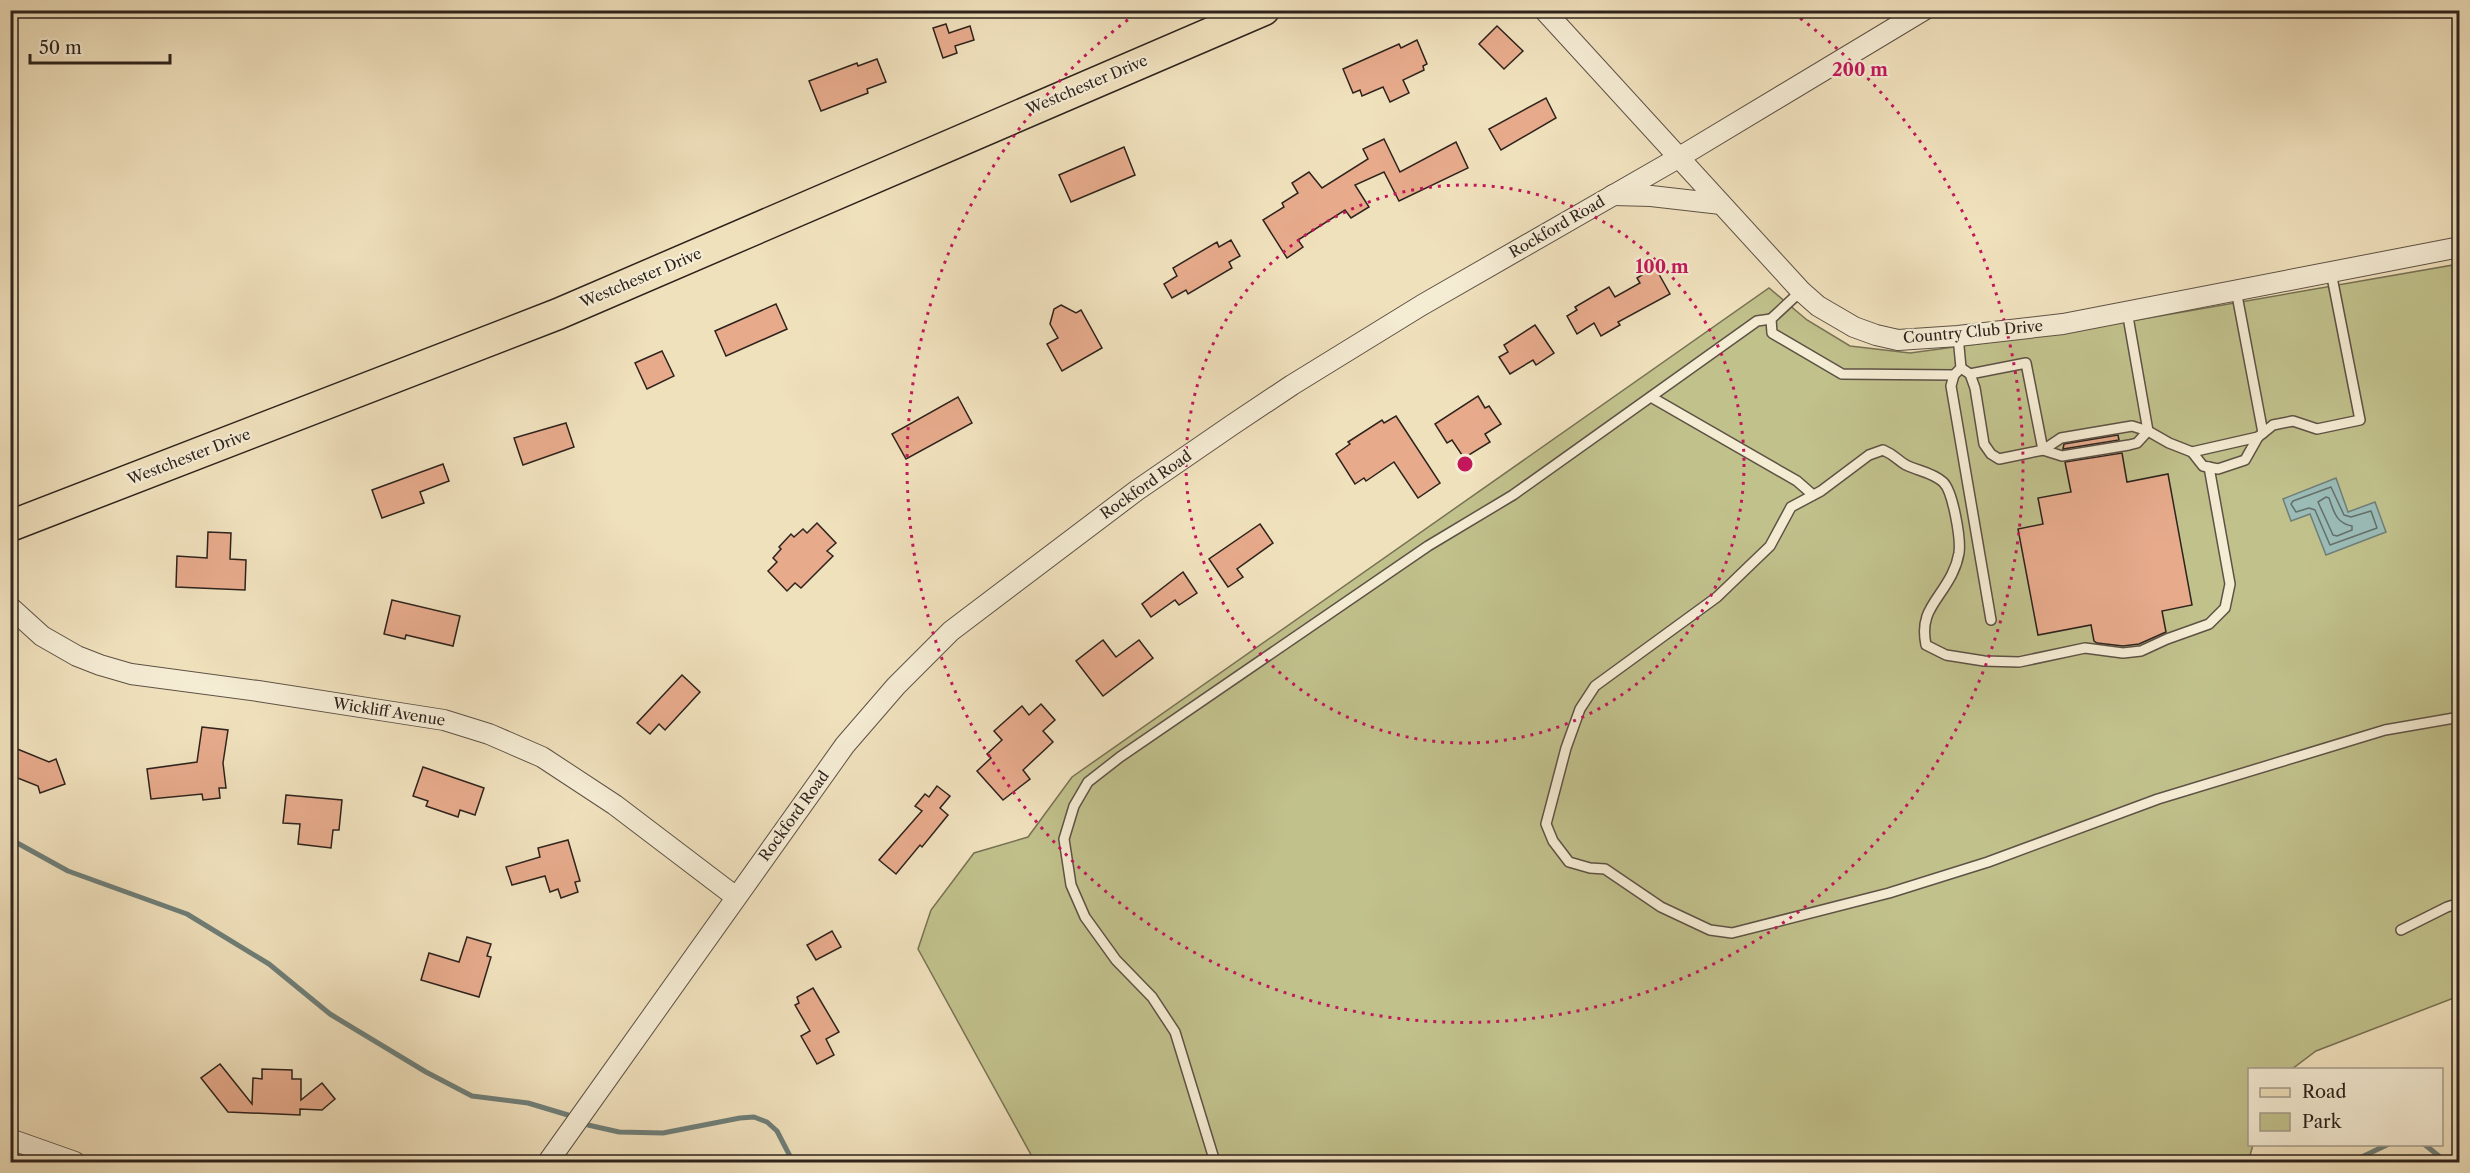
<svg xmlns="http://www.w3.org/2000/svg" width="2470" height="1173" font-family="'Libre Caslon Text',serif">
<rect width="100%" height="100%" fill="#f0e1bd"/>
<filter id="stains"><feTurbulence type="fractalNoise" baseFrequency=".00333" numOctaves="4"/><feColorMatrix values="0 0 0 0 .2 0 0 0 0 .09 0 0 0 0 .02 0 0 0 .5 -.17"/></filter>
<radialGradient id="worn" r=".72"><stop offset=".6" stop-color="#630" stop-opacity="0"/><stop offset="1" stop-color="#630" stop-opacity=".3"/></radialGradient>
<path fill="#c1c18c" stroke="#787254" stroke-width="1.5" d="M2459 264V996L2316 1051 2292 1069 2250 1070V1144L2253 1145 2248 1162H1035L918 949 931 910 974 853 1028 837 1072 777 1769 288 1807 320 1850 346 1910 353 2073 331Z"/>
<path fill="#9bbcb7" stroke="#6f7f79" stroke-width="1.5" d="M2336 478 2348 512 2375 502 2386 532 2326 555 2310 514 2291 521 2283 499Z"/>
<g fill="none" stroke-linecap="round" stroke-linejoin="round">
<g stroke="#64706a" stroke-width="1.5">
<path d="M2331 487 2344 515 2351 517 2371 511 2377 528 2330 545 2315 510 2309 508 2296 512 2291 504 2293 501Z"/>
<path d="M2326 497 2329 498C2334 512 2336 523 2352 526V530L2337 536 2333 535 2318 502Z"/>
</g>
<g stroke="#6f7f79" stroke-width="5">
<path d="M10 839 68 871 187 914 269 964 330 1014 426 1072 472 1096 528 1103 568 1115 588 1125 619 1132 663 1133 740 1118 754 1117 767 1122 777 1131 793 1162"/>
<path d="M2424 1144 2445 1161"/>
<path d="M2351 1162 2389 1144"/>
</g>
</g>
<g fill="#e7ab8c" stroke="#2e231d" stroke-width="1.5">
<path d="M946 24 949 33 970 26 974 40 955 46 957 53 943 58 933 28Z"/>
<path d="M1497 26 1523 51 1504 69 1479 44Z"/>
<path d="M1417 40 1427 64 1423 66 1424 70 1403 80 1409 93 1390 102 1383 87 1362 96 1360 90 1353 93 1343 69 1399 44 1401 48Z"/>
<path d="M877 59 886 82 867 89 868 93 821 111 809 81 857 63 858 66Z"/>
<path d="M1546 98 1556 118 1501 150 1489 129Z"/>
<path d="M1384 139 1400 172 1456 142 1468 168 1399 201 1384 172 1355 185 1369 207 1351 218 1345 210 1298 240 1303 247 1287 258 1263 220 1284 207 1282 203 1298 193 1292 183 1309 172 1322 188 1368 159 1363 149Z"/>
<path d="M1124 147 1135 175 1071 202 1059 175Z"/>
<path d="M1231 240 1240 256 1229 262 1232 268 1188 294 1186 290 1172 298 1164 284 1177 276 1173 268 1217 242 1219 247Z"/>
<path d="M1655 267 1670 294 1618 322 1620 325 1601 336 1594 323 1577 334 1567 316 1577 310 1575 307 1609 287 1615 297 1640 283 1637 278Z"/>
<path d="M776 304 787 329 726 356 715 331Z"/>
<path d="M1061 305 1076 313 1081 310 1102 348 1062 371 1047 344 1058 338 1050 324 1054 309Z"/>
<path d="M1535 325 1554 353 1536 365 1533 360 1510 374 1499 357 1508 352 1504 345Z"/>
<path d="M662 351 674 376 647 389 635 363Z"/>
<path d="M1478 396 1485 408 1489 406 1501 424 1485 434 1490 442 1464 458 1452 440 1447 443 1435 424Z"/>
<path d="M958 397 972 423 906 459 892 434Z"/>
<path d="M1396 416 1440 483 1418 498 1394 462 1366 481 1364 478 1355 484 1336 454 1350 444 1348 442 1382 420 1384 423Z"/>
<path d="M566 423 574 447 523 465 514 438Z"/>
<path d="M2118 435 2119 440 2063 449 2064 444Z"/>
<path d="M2122 453 2127 482 2168 474 2192 605 2162 611 2166 632 2139 644 2123 646 2097 643 2094 641 2091 625 2038 635 2018 529 2043 524 2038 498 2071 492 2065 462Z"/>
<path d="M443 464 449 481 420 492 424 503 382 518 372 490Z"/>
<path d="M817 523 836 543 827 551 833 556 801 588 795 583 787 591 768 571 777 562 773 558 781 549 779 547 791 534 794 537 803 529 807 533Z"/>
<path d="M1260 524 1273 543 1237 569 1243 577 1228 587 1209 559Z"/>
<path d="M208 532 231 533 230 559 246 560 245 590 176 587 177 556 207 558Z"/>
<path d="M1183 572 1197 593 1179 605 1175 600 1151 617 1142 604Z"/>
<path d="M392 600 460 616 453 646 406 635 405 639 384 634Z"/>
<path d="M1103 640 1116 657 1139 640 1153 658 1103 696 1076 661Z"/>
<path d="M682 675 700 692 665 730 659 724 650 734 637 723Z"/>
<path d="M1041 704 1055 720 1043 731 1053 742 1023 770 1030 779 1003 800 977 771 991 758 987 754 1002 740 994 731 1022 706 1029 715Z"/>
<path d="M202 727 228 730 223 763 226 788H219L220 798 203 800 202 794 151 799 147 769 197 762Z"/>
<path d="M10 746 49 762 56 759 65 784 40 793 38 786 10 775Z"/>
<path d="M423 767 484 788 475 815 460 810 458 817 426 806 428 801 413 796Z"/>
<path d="M937 786 950 796 940 808 948 815 922 847 920 845 896 874 879 860 922 811 915 806 925 794 929 797Z"/>
<path d="M286 795 342 800 339 830H333L331 848 298 844 300 824 283 823Z"/>
<path d="M568 840 580 881 575 882 578 892 561 898 558 889 550 892 545 876 512 885 506 867 540 857 538 848Z"/>
<path d="M832 931 841 947 816 960 807 945Z"/>
<path d="M467 937 491 944 487 956 491 957 479 997 421 980 429 953 459 962Z"/>
<path d="M813 988 839 1032 826 1039 834 1055 817 1064 801 1036 810 1031 795 1005 799 1003 797 997Z"/>
<path d="M220 1064 252 1104 253 1078 262 1079V1069L292 1070V1079H301V1100L322 1083 335 1099 322 1110 300 1109V1115L228 1112 201 1078Z"/>
</g>
<g fill="none" stroke-linecap="round" stroke-linejoin="round">
<defs>
<g id="lane">
<path d="M2236 290 2263 433"/>
<path d="M1801 291 1771 319 1772 333 1842 374 1954 375 1961 368 1958 336"/>
<path d="M2127 311 2148 431 2169 443 2192 452 2258 437 2273 425 2293 421 2317 429 2360 420 2331 272"/>
<path d="M1961 368 1970 374 1975 388 1984 444 1991 454 1999 459 2043 450 2061 438 2132 426 2148 431 2137 443 2129 445 2062 456 2043 450"/>
<path d="M1970 374 2026 363 2043 450"/>
<path d="M1954 375 1951 386 1991 620"/>
<path d="M1651 397 1797 481 1813 495"/>
<path d="M2192 452 2203 466 2218 469 2245 460 2258 437"/>
<path d="M2209 467 2230 584 2225 608 2209 624 2167 639 2141 651 2123 653 2085 648 2019 662 1984 661 1946 655 1926 645C1919 611 1938 602 1952 574 1955 568 1958 559 1959 553 1961 539 1953 491 1943 482 1932 472 1918 471 1906 465 1897 460 1895 455 1883 450L1869 455 1821 491 1791 507 1770 546 1717 597 1595 686 1580 709 1566 748 1546 824 1553 841 1569 862 1590 868 1605 869 1661 907 1710 930 1732 933 1889 893 1988 862 2158 799 2385 730 2460 717"/>
<path d="M2401 930 2447 907 2460 903"/>
<path d="M1215 1162 1175 1032 1152 997 1116 960 1085 917 1071 885 1064 839 1074 806 1088 782 1120 757 1428 546 1513 495 1757 321 1771 319"/>
</g>
<g id="street">
<path d="M1544 10 1801 291 1818 306 1854 327 1876 335 1898 340 1958 336 2063 324 2460 247"/>
<path d="M1613 195 1651 196 1721 204"/>
<path d="M10 607 42 636 77 656 100 665 131 674 258 691 444 720 489 734 542 757 615 805 736 897"/>
<path d="M10 1139 75 1162"/>
<path d="M548 1162 845 745 896 686 951 631 1136 491 1232 425 1292 385 1422 305 1678 158 1924 10"/>
</g>
<path id="primary" d="M10 526 558 314 1264 10"/>
</defs>
<use href="#lane" stroke="#5e5245" stroke-width="12"/>
<use href="#street" stroke="#5e5245" stroke-width="22"/>
<use href="#primary" stroke="#2e231d" stroke-width="33"/>
<use href="#lane" stroke="#f5ecd4" stroke-width="9"/>
<use href="#street" stroke="#f5ecd4" stroke-width="20"/>
<use href="#primary" stroke="#f0e1bd" stroke-width="30"/>
</g>
<g fill="none" stroke="#c2185b" stroke-width="3" stroke-dasharray="3 6">
<circle cx="1465" cy="464" r="279"/>
<path d="M1793 13A558 558 0 1 1 1137 13"/>
</g>
<g text-anchor="middle" stroke-width="4.5" stroke-linejoin="round" paint-order="stroke">
<g font-size="15" fill="#2e231d" stroke="#f5ecd4">
<text transform="translate(1087 85) rotate(-23)" y="5">Westchester Drive</text>
<text transform="translate(1557 227) rotate(-30)" y="5">Rockford Road</text>
<text transform="translate(641 278) rotate(-23)" y="5">Westchester Drive</text>
<text transform="translate(1973 332) rotate(-5)" y="5">Country Club Drive</text>
<text transform="translate(189 457) rotate(-21)" y="5">Westchester Drive</text>
<text transform="translate(1146 485) rotate(-35)" y="5">Rockford Road</text>
<text transform="translate(389 712) rotate(9)" y="5">Wickliff Avenue</text>
<text transform="translate(794 816) rotate(-54)" y="5">Rockford Road</text>
</g>
</g>
<circle cx="1465" cy="464" r="9" fill="#c2185b" stroke="#f5ecd4" stroke-width="3"/>
<g font-size="18" text-anchor="middle" font-weight="bold" fill="#c2185b" stroke="#f5ecd4" stroke-width="4.5" stroke-linejoin="round" paint-order="stroke">
<text x="1860" y="76">200 m</text>
<text x="1662" y="273">100 m</text>
</g>
<rect width="2470" height="1173" fill="none" stroke="#f0e1bd" stroke-width="36"/>
<rect x="12" y="12" width="2446" height="1149" fill="none" stroke="#2e231d" stroke-width="3"/>
<rect x="18" y="18" width="2434" height="1137" fill="none" stroke="#2e231d" stroke-width="1.5"/>
<rect x="2248" y="1068" width="195" height="78" fill="#f5ecd4" stroke="#a59c8b" stroke-width="1.5"/>
<rect x="2260" y="1088" width="30" height="9" fill="#f0e1bd" stroke="#a59c8b" stroke-width="1.5"/>
<text x="2302" y="1098" font-size="18" fill="#2e231d">Road</text>
<rect x="2260" y="1113" width="30" height="18" fill="#c1c18c" stroke="#a59c8b" stroke-width="1.5"/>
<text x="2302" y="1128" font-size="18" fill="#2e231d">Park</text>
<path d="M30 54v9h140v-9" fill="none" stroke="#2e231d" stroke-width="3"/>
<text x="39" y="54" font-size="18" fill="#2e231d" stroke="#f5ecd4" stroke-width="4.5" paint-order="stroke">50 m</text>
<rect width="100%" height="100%" filter="url(#stains)"/>
<rect width="100%" height="100%" fill="url(#worn)"/>
</svg>
